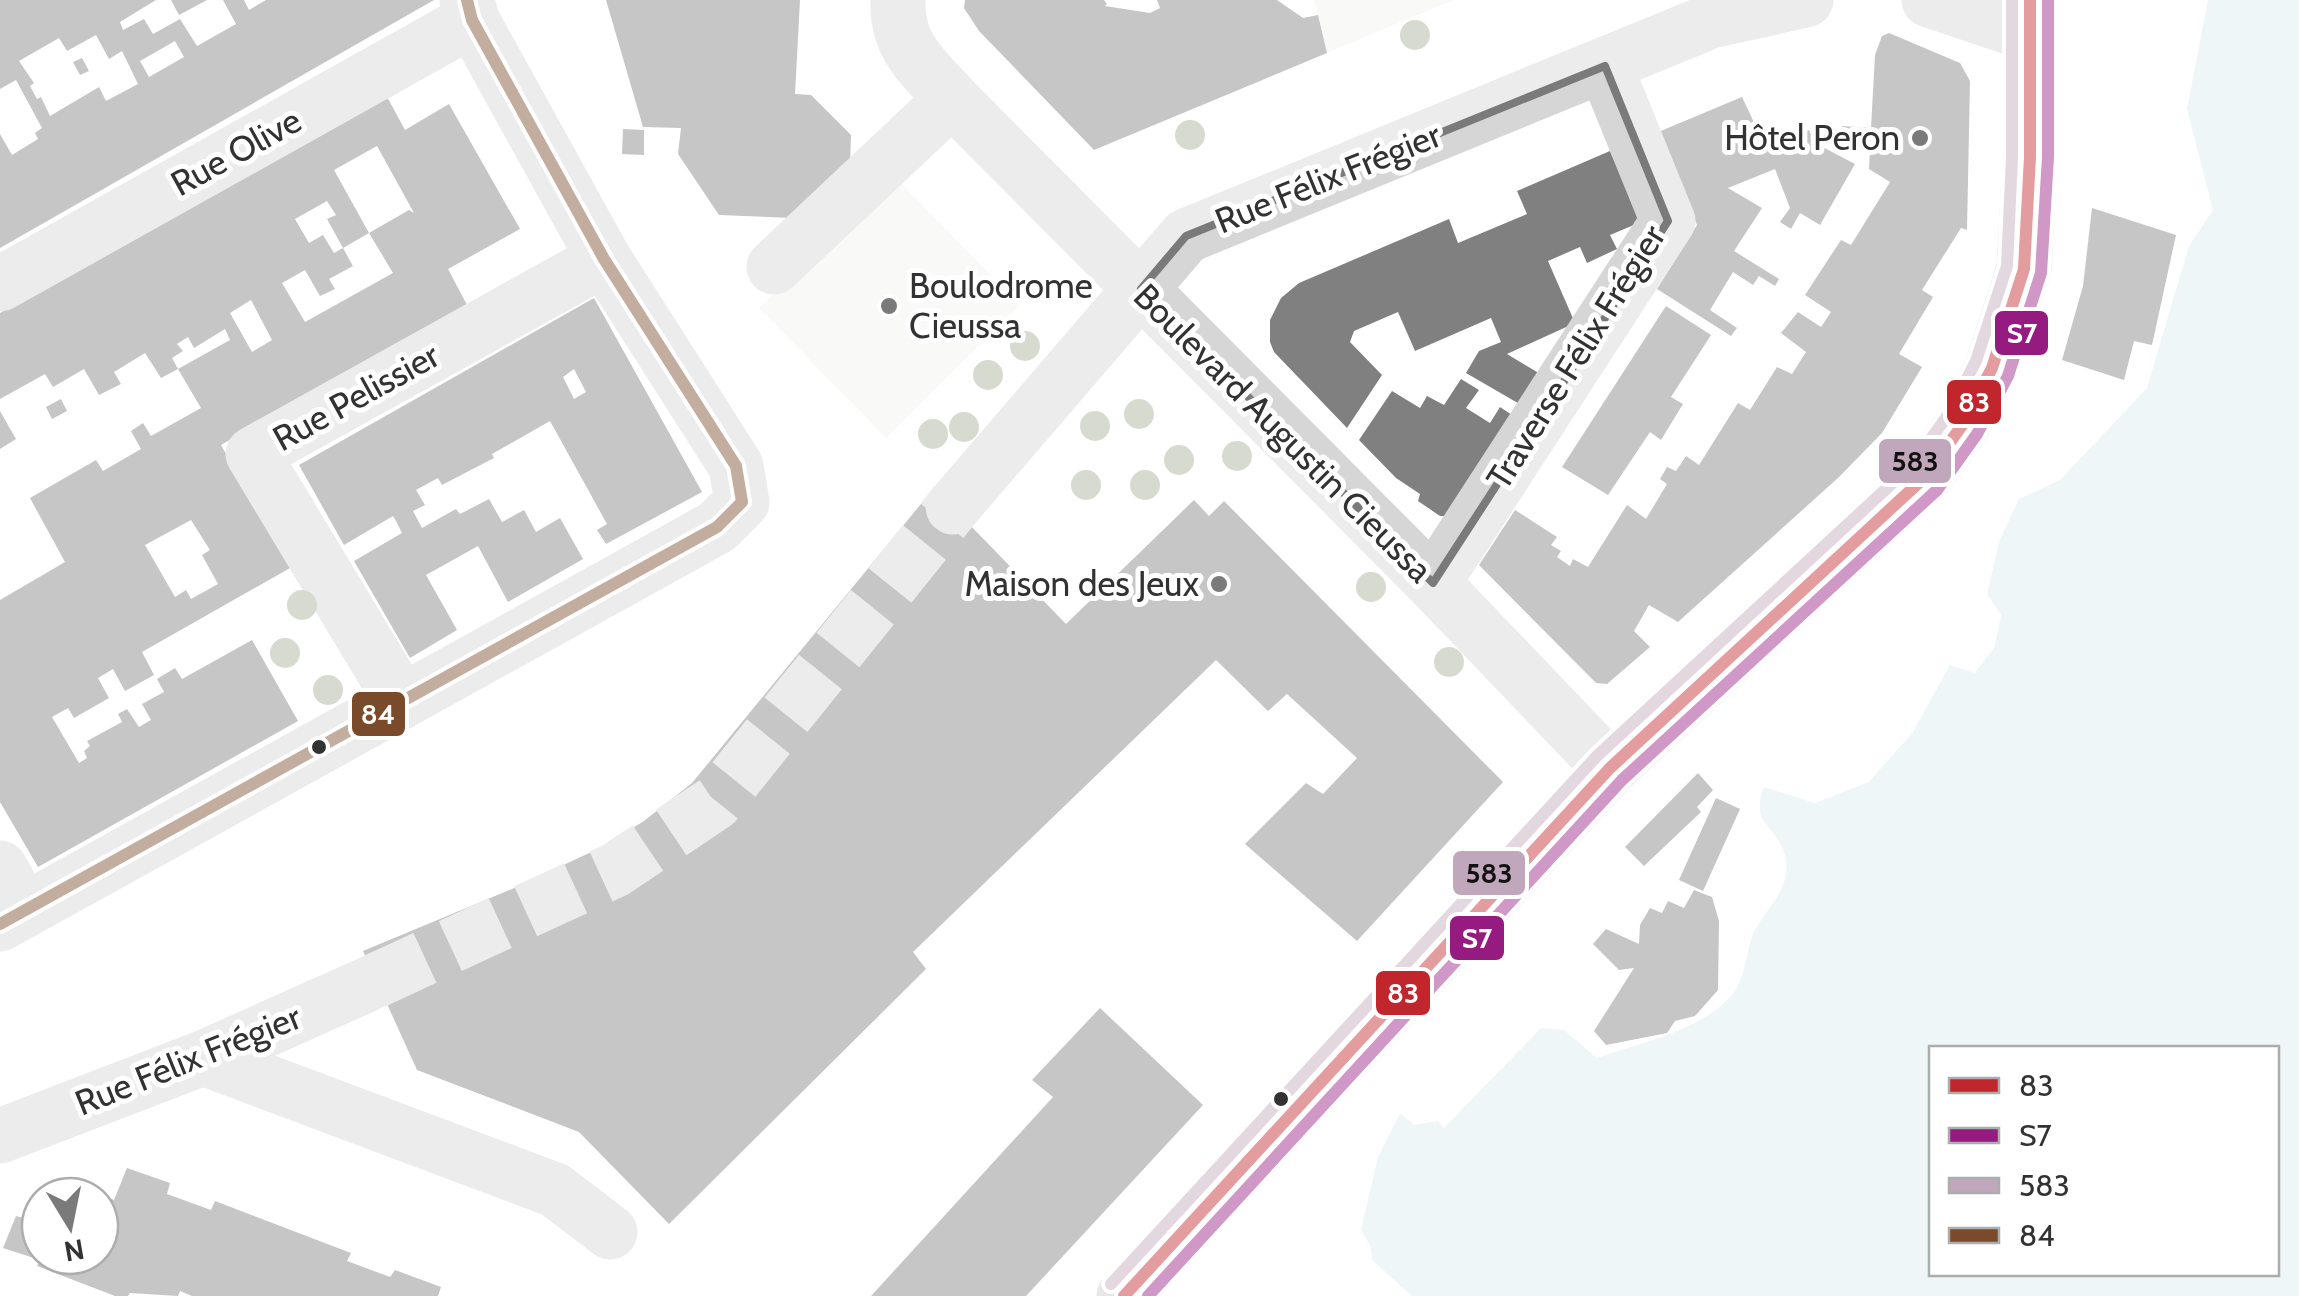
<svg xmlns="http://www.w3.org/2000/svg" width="2299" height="1296" font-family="Cabin,sans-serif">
<rect width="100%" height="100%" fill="#fff"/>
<g fill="#f2f4ed">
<path d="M1314 0H1454L1327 53Z"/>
<path d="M895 177 1020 305 886 438 759 308Z"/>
</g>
<path fill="#d9ebf0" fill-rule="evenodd" d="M2208 0H2299V1296H1412L1372 1260 1371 1247 1361 1230 1378 1157 1400 1113 1414 1125 1438 1121 1444 1128 1541 1028 1564 1030 1597 1058C1640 1043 1707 1029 1735 991 1746 975 1746 950 1754 932 1767 906 1793 888 1785 856 1777 824 1749 825 1764 787L1815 803 1869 782 1913 732 1950 665 1975 673 1995 646 2001 615 1987 594 2000 539 2019 499 2060 480 2147 388 2189 246 2213 210 2187 109ZM1932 1048H2276V1274H1932Z"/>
<g fill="#808080" fill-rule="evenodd">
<path d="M0 0H156L120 22 123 30 144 19 153 34 180 19 197 46 236 24 223 0H244L249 10 266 0H434L0 248V134L12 155 38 139 35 133 42 128 16 80 0 89ZM96 35 109 59 122 51 138 84 106 101 99 87 50 116 41 97 37 99 30 86 34 83 19 61 59 38 67 51ZM175 41 184 57 149 77 140 61Z"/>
<path d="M171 0H207L179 15Z"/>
<path d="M606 0H800L795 94 811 95 851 135 850 165 793 218 719 215 678 154 681 128 643 127Z"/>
<path d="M965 0H1104L1107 4 1105 6 1150 13 1160 8 1157 0H1277L1303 18 1318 15 1327 53 1094 150 979 31 964 8Z"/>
<path d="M1889 33 1960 63 1970 81 1967 230 1961 228 1922 290 1933 297 1899 354 1922 367 1882 433 1839 477 1678 622 1649 605 1634 631 1650 647 1607 684 1596 683 1479 565 1515 510 1557 537 1551 545 1561 551 1557 557 1570 566 1573 559 1588 567 1627 505 1646 519 1667 484 1660 479 1667 467 1676 471 1686 456 1699 465 1738 403 1750 410 1777 367 1792 374 1806 352 1781 333 1798 312 1821 327 1831 312 1805 295 1841 240 1851 245 1890 182 1869 169 1870 149 1841 148 1842 126 1871 128 1875 55 1882 36Z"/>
<path d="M82 58 89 71 80 75 73 62Z"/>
<path d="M386 95 405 130 449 104 520 229 448 269 467 305 221 445 290 568 142 652 154 675 125 691 113 669 98 678 109 698 74 718 68 708 52 717 79 763 87 758 84 751 90 746 87 741 122 722 118 714 127 709 139 727 151 720 142 704 164 692 157 679 175 668 182 679 252 640 298 721 38 867 0 802V600L65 562 30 498 96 460 103 471 141 449 131 431 143 423 151 436 201 408 178 369 230 340 225 329 194 348 188 337 177 344 183 351 172 358 178 369 161 378 145 353 114 372 121 384 99 395 84 369 53 387 45 374 0 399V313ZM377 146 414 213 409 210 369 233 334 170ZM327 201 336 215 327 219 343 248 369 233 393 273 305 322 282 283 305 270 320 296 335 289 329 279 353 266 343 248 334 253 323 235 309 243 295 219ZM251 300 272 340 252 352 230 313ZM191 520 210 550 202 555 218 584 191 599 186 590 175 597 145 545Z"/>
<path d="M1742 97 1766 148 1809 130 1815 143 1855 164 1820 225 1800 213 1791 229 1780 222 1790 208 1775 169 1728 188 1762 208 1734 251 1779 279 1775 286 1759 276 1753 285 1733 272 1710 310 1737 328 1731 336 1657 289 1697 225 1656 133Z"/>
<path d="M623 129 644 130V155L622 154Z"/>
<path d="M1610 151 1641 222 1610 235 1617 249 1587 263 1580 247 1548 261 1575 323 1507 354 1542 375 1523 406 1466 373 1479 351 1501 342 1491 318 1415 351 1398 312 1354 331 1350 342 1382 375 1347 428 1274 352 1270 342V320L1281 298 1299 283 1449 219 1458 243 1527 214 1517 191Z"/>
<path d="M2092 208 2176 235 2152 345 2134 341 2124 380 2062 360 2083 286Z"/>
<path d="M594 298 702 492 606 544 597 530 607 524 550 421 492 454 494 458 442 485 438 478 416 490 425 505 413 511 422 528 456 509 460 514 489 499 502 522 524 510 536 532 560 518 583 559 508 602 478 546 426 575 457 630 410 658 354 561 402 533 396 521 393 516 344 545 299 465ZM574 369 586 392 574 399 563 377Z"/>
<path d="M1666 306 1711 335 1671 397 1683 404 1661 440 1650 432 1608 495 1562 467Z"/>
<path d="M1461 379 1479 390 1466 408 1490 423 1500 407 1515 417 1446 516H1440L1418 501 1420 494 1396 478 1359 440 1392 391 1420 408 1427 396 1444 405Z"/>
<path d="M61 399 67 411 52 419 46 407Z"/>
<path d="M0 411 16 439 0 449Z"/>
<path d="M934 488 1066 624 1194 500 1209 516 1224 501 1503 782 1357 941 1245 844 1306 783 1323 794 1357 758 1287 694 1268 711 1216 660 913 952 926 969 669 1224 579 1132 417 1070 363 951 512 889 602 847 644 821 692 783Z"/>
<path d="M1698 773 1713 790 1697 807 1701 812 1644 866 1625 847Z"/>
<path d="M1716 798 1740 809 1703 891 1679 880Z"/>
<path d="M1694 890 1712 897 1719 921 1718 990 1695 1016 1675 1021 1667 1033 1606 1045 1594 1031 1634 968 1619 970 1593 944 1606 929 1639 944 1640 925 1650 908 1662 913 1668 901 1684 908Z"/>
<path d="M1100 1008 1203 1105 1026 1296H871L1053 1097 1032 1080Z"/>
<path d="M127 1168 170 1183 167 1194 211 1210 215 1201 351 1253 347 1261 390 1277 395 1270 441 1287 438 1296H192L180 1291 178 1296 130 1293 128 1296H115L37 1266 40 1260 3 1248 16 1216 31 1220 40 1199V1256H100V1196H66L70 1183 114 1200Z"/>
</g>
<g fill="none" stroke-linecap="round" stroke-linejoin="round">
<path stroke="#d6d6d6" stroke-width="55" stroke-dasharray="55 28" stroke-linecap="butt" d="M375 981 615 870 715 803 953 507"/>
<g stroke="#d6d6d6" stroke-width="55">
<path d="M898 0C896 46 923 67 952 99L1433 583 1610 768"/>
<path d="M1929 0 2030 34"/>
<path d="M774 267 952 99"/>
<path d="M0 284 472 20"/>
<path d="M953 507 1186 236 1711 21 1806 0"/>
<path d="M1433 583 1668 221 1605 66"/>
<path d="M401 700 253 454 604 259"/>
<path d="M0 868 24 910"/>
<path d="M0 924 717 527 742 502 736 466 604 259 472 20 467 0"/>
<path d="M203 1058 555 1190 610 1232"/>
<path d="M0 1136 203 1058 375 981"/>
</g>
<path stroke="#c9c9c9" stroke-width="55" d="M1124 1296 1610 768 1925 477 1963 424 1992 368 2024 269 2030 157V0"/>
<defs>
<path id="bus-1" d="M1124 1296 1610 768 1925 477 1963 424 1992 368 2024 269 2030 157V0"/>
<path id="bus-2" d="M1148 1296 1622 780 1937 490 1977 434 2008 376 2041 273 2048 157V0"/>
<path id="bus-3" d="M1111 1284 1597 756 1912 465 1948 415 1976 361 2007 266 2012 157V0"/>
<path id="bus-4" d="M0 924 717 527 742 502 736 466 604 259 472 20 467 0"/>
</defs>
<use href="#bus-1" stroke="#fff" stroke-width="20"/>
<use href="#bus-2" stroke="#fff" stroke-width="20"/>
<use href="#bus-3" stroke="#fff" stroke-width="20"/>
<use href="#bus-4" stroke="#fff" stroke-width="20"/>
<use href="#bus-1" stroke="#c0262c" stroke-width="12"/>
<use href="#bus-2" stroke="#951b81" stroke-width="12"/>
<use href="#bus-3" stroke="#c0a7bb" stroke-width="12"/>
<use href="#bus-4" stroke="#7a4b2a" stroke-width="12"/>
</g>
<g fill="#a6af96">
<circle cx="1415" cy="35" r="15"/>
<circle cx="1190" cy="135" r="15"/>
<circle cx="1025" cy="346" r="15"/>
<circle cx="988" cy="375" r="15"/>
<circle cx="1139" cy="414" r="15"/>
<circle cx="1095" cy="426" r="15"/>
<circle cx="964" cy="427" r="15"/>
<circle cx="933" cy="434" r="15"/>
<circle cx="1237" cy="456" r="15"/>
<circle cx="1179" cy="460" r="15"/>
<circle cx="1086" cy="485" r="15"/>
<circle cx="1145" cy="485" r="15"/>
<circle cx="1371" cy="587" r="15"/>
<circle cx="302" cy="605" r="15"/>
<circle cx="285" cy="653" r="15"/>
<circle cx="1449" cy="662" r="15"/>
<circle cx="328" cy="690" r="15"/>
</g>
<path d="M0 0H2299V1296H0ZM1605 66 1668 221 1433 583 1141 289 1186 236Z" fill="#fff" fill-opacity=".55" fill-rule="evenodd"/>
<path fill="none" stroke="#7a7a7a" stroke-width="8" stroke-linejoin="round" d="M1605 66 1668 221 1433 583 1141 289 1186 236Z"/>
<g fill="#7a7a7a" stroke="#fff" stroke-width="4">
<circle cx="1920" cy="138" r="10"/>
<circle cx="889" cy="306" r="10"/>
<circle cx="1219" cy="584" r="10"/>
</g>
<g fill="#323232" stroke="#fff" stroke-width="4">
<circle cx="319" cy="747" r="9"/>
<circle cx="1281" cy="1099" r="9"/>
</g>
<g text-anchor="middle" stroke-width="10" stroke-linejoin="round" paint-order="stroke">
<g font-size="35" fill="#323232" stroke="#fff" text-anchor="end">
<text x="1900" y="150">Hôtel Peron</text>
<text x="909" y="298" text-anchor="start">Boulodrome<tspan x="909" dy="40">Cieussa</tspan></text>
<text x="1199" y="596">Maison des Jeux</text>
</g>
<g font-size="35" fill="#323232" stroke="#fff">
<text transform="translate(236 152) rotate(-29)" y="12">Rue Olive</text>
<text transform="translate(1328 178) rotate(-22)" y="12">Rue Félix Frégier</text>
<text transform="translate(1576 357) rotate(-58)" y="12">Traverse Félix Frégier</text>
<text transform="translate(356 397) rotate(-29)" y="12">Rue Pelissier</text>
<text transform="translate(1283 433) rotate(45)" y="12">Boulevard Augustin Cieussa</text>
<text transform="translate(188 1060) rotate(-22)" y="12">Rue Félix Frégier</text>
</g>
</g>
<g stroke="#fff" stroke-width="4">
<rect x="1993" y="309" width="57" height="48" rx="10" fill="#951b81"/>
<rect x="1945" y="378" width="58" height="48" rx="10" fill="#c0262c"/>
<rect x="1877" y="437" width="76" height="48" rx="10" fill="#c0a7bb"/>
<rect x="350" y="690" width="57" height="48" rx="10" fill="#7a4b2a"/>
<rect x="1451" y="849" width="76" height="48" rx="10" fill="#c0a7bb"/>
<rect x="1448" y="914" width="58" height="48" rx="10" fill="#951b81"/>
<rect x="1374" y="969" width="58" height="48" rx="10" fill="#c0262c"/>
</g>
<g font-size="28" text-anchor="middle" font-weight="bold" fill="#fff">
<text x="2022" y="343">S7</text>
<text x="1974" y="412">83</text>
<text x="378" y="724">84</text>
<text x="1477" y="948">S7</text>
<text x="1403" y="1003">83</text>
</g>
<g font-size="28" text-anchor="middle" font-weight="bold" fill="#111">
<text x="1915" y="471">583</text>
<text x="1489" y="883">583</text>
</g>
<rect x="1929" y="1046" width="350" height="230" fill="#ffffff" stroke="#adadad" stroke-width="2.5"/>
<rect x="1949" y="1078" width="50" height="15" fill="#c0262c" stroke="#adadad" stroke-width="2.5"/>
<text x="2019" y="1096" font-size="30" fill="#323232">83</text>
<rect x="1949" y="1128" width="50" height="15" fill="#951b81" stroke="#adadad" stroke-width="2.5"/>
<text x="2019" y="1146" font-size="30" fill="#323232">S7</text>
<rect x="1949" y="1178" width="50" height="15" fill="#c0a7bb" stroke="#adadad" stroke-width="2.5"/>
<text x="2019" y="1196" font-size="30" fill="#323232">583</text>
<rect x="1949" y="1228" width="50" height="15" fill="#7a4b2a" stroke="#adadad" stroke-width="2.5"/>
<text x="2019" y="1246" font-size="30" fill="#323232">84</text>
<g transform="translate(70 1226) rotate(170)"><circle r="48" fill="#ffffff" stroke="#adadad" stroke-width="2.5"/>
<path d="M0-8L18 38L0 25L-18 38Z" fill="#7a7a7a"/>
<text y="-15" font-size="28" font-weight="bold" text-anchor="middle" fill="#323232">N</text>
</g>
</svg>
